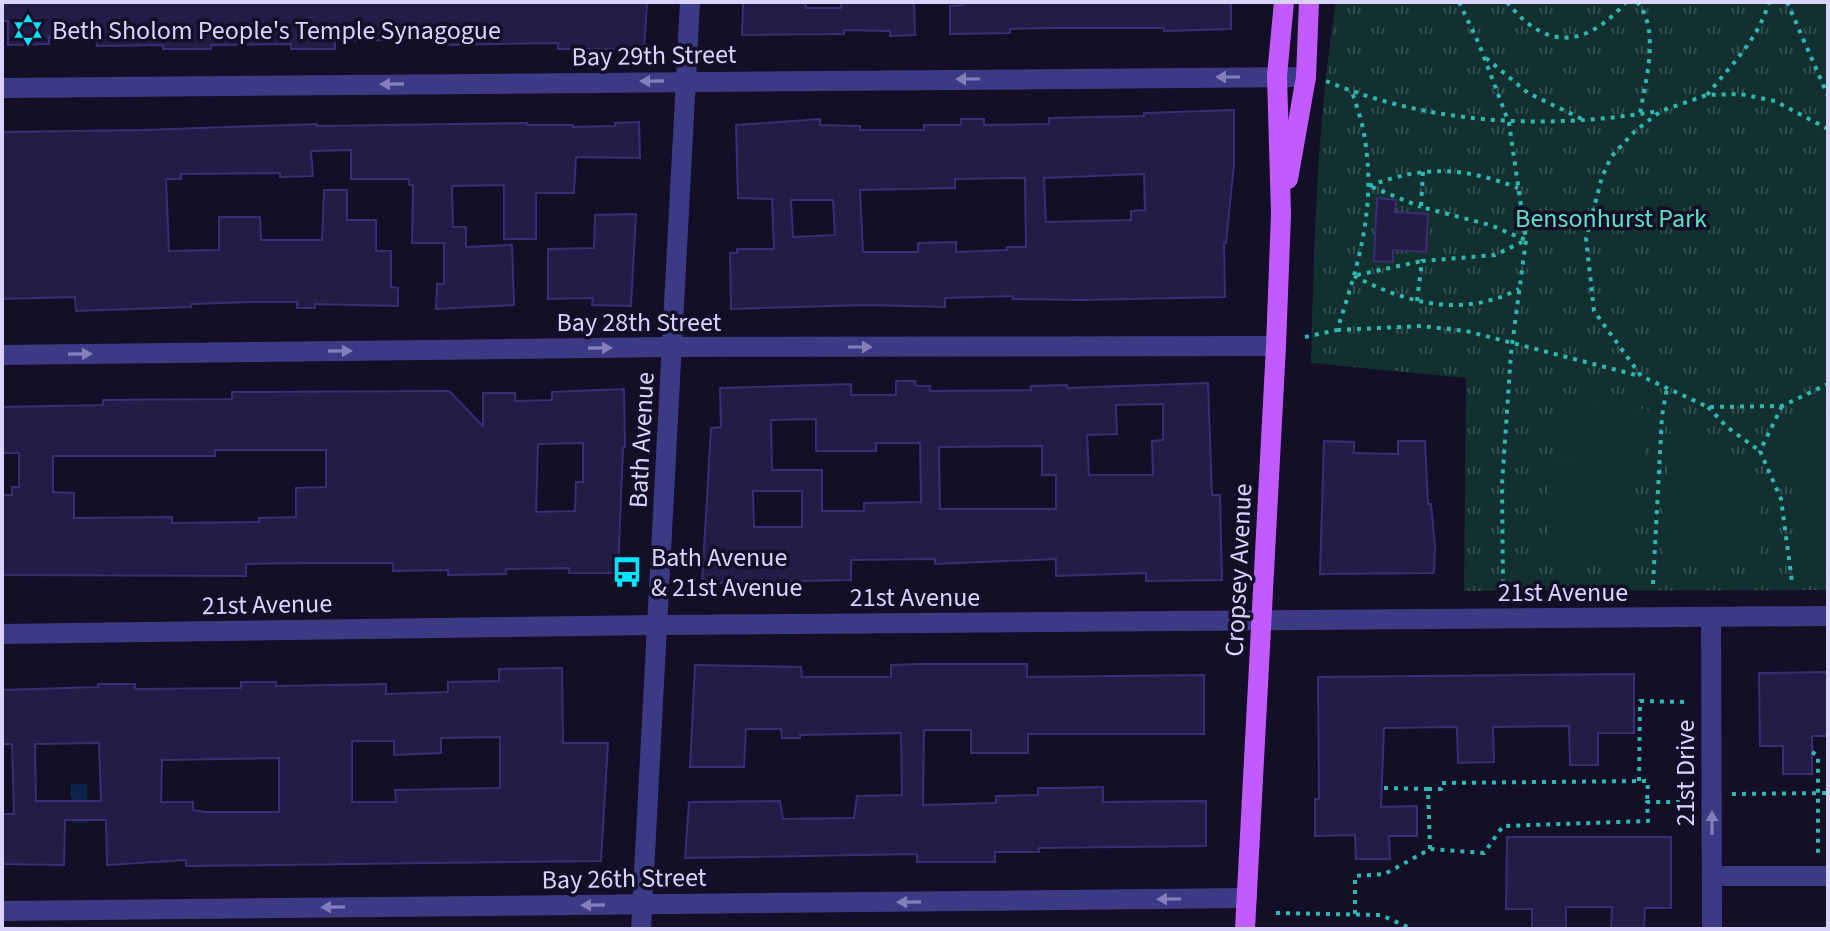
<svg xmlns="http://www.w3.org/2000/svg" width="1830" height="931" font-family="'Source Sans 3',sans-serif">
<defs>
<pattern id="grass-tufts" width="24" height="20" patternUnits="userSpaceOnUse" patternTransform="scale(2)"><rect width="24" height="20" fill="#12302f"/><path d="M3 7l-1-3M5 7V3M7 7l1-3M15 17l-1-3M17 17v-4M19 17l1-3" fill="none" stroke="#344d4e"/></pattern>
<pattern id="water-ripples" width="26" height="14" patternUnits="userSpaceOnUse" patternTransform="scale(2)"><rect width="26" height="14" fill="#0c2248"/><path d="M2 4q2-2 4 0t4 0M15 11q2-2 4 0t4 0" fill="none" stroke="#2f4163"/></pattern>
</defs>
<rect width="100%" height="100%" fill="#130f26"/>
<path fill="url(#grass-tufts)" d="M1336 2H1828V590L1464 591 1466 378 1311 363C1314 242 1317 122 1336 2Z"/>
<g fill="#12302f">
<path d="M1555 405 1648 409 1644 460 1553 456Z"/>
<path d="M1828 407V571L1805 572 1794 493 1773 448Z"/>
<path d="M1671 426C1707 443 1738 461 1758 496H1667Z"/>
<path d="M1551 463 1637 467 1631 565 1546 561Z"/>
<path d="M1663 501 1760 502V560H1663Z"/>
</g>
<path fill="url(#water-ripples)" d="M71 784H87L88 823H72Z"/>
<g fill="#241b47" stroke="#3b2d73" stroke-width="2" fill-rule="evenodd">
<path d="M2 2H647L644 49H558V43L442 45V39L335 41V49H291V44L211 45V49H163V45L97 46 96 37H49V44L8 45V21H2Z"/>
<path d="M743 2H805L806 8H841V2H914L915 35 890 36V31L844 30V34L742 35Z"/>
<path d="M963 2H1231V29L1164 31V28H1052L1010 29V33L950 34V6L963 5Z"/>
<path d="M1234 110V164L1226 243H1224L1225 297 1082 300 1013 299V296L945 298V307L866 305 731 309 730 253H737V249H774L772 199 738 198 736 125 820 119V125L860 126V130H924V125H961V119H984V125L1049 124V118L1144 116V113ZM1144 174 1145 210 1131 211V220L1046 222 1044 178ZM1025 178 1026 247H1007V250L956 252V242L918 243V252H863L860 190 955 188V179ZM791 200H833L835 235 793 237Z"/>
<path d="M639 122 640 158 576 157 574 193H536V239H504V185L452 186 453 227H466V247L512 245 514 305 436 309 437 284H444V243H412L413 185H409V179H351V150L311 151 313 176 280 177V173L181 174V179H166L169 251 219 250V217H260L261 240H322L324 190H347V220H376V251H391V287L398 288V306L315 304V308H297V302H251L191 304V307L76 311 75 297 2 299V132L144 130 317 124V126L527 123V125H573V127L615 126V123Z"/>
<path d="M1377 198 1396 200 1395 212 1428 214 1426 252 1393 250V262L1374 261Z"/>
<path d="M636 214 631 306 592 305 593 298 548 299V249L594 248 595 215Z"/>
<path d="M896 381H915L916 386H930V391L1031 390V386L1067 385V388L1208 383 1212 495H1220L1222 580 1146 581V573L1056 576V559L935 564V559L851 560V580L702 583 711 428 721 427 720 388 851 384V395H896ZM1163 404V440L1152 441 1153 475H1089L1087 435 1117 434 1116 405ZM816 419V451H876V443H920L921 502 864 503V511H822V470H772L771 420ZM1042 446V475H1056V509H940L939 447ZM753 491H802V527H754Z"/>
<path d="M624 389 625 447H623L618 573H569V568L506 569V574L448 575V570L393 571V563H307L246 564V576L2 575V495H12V487H19V453H2V407L103 405V400L232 399V392L449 391 483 426V393H515V401L552 400V392ZM583 443V482H576L575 511 536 512 538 444ZM215 450H326V487L296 488V517L259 518V522L172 523V517L74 518V493L53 492V456H215Z"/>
<path d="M1324 441 1354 442V453L1398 454V441H1425L1428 504H1431L1435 546 1434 573 1320 574Z"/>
<path d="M919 664H1027V677L1204 675V734H1028V753H971V730H924L923 805 996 803V796L1038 795V788H1060L1103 787V802L1206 801V846L1039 848V852H995V862H917V854L685 858 689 802 780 801 783 819 854 818 857 796 902 795 901 733 800 735V738H782L781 729H746L744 767H690L695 665 801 667 802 677H891V665Z"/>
<path d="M562 668 563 743H608L601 861 186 866V860L107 865 106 820H65L64 865 2 864V814H14L12 744H2V690L98 687V684H135V689L241 688V682H276V686L386 684V694L448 692V682L499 681V669ZM500 737V788L395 790 396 802H352V741H394V755L441 753V738ZM99 743 101 801H36L35 744ZM279 758V812H205L193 810V802H161L162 760Z"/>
<path d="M1828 672V736H1812V774H1783V746H1760L1759 673Z"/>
<path d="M1634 674V733H1598V765H1570L1569 726 1493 727 1494 762 1458 763 1457 727 1384 728 1381 807 1417 806V836H1389L1390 859H1356L1355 835 1315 836V799H1319L1318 677Z"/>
<path d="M1507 837H1671V908H1645L1644 929H1611L1612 907H1566V929H1532V909H1506Z"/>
</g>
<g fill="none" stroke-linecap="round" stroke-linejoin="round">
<g stroke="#2fb8b0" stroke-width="4" stroke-dasharray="4 6" stroke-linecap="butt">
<path d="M1459 2 1479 44 1509 123 1526 240 1511 353 1502 484 1503 586"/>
<path d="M1507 2C1545 50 1585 49 1626 2"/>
<path d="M1637 2C1661 30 1645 82 1640 114"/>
<path d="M1787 2 1828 96"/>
<path d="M1486 58 1528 93 1582 119"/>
<path d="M1326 81C1432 125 1547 130 1659 111"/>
<path d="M1707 95C1731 65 1758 40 1769 2"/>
<path d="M1828 129 1775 101 1740 94 1707 95 1661 111 1635 131 1611 157 1602 177 1586 238 1594 311 1641 376 1708 407 1782 406 1828 384"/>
<path d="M1423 172 1421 207 1490 225 1526 240"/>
<path d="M1369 186C1424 165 1464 167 1518 188"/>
<path d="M1372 187 1421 207"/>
<path d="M1357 275 1422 261"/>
<path d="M1354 276C1408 304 1463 318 1519 289"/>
<path d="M1417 301 1422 261 1495 255 1526 240"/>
<path d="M1337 330 1421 326 1466 331 1640 376"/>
<path d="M1305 337 1337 330C1358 266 1376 209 1365 140 1363 124 1357 107 1352 92"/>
<path d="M1782 406 1760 451 1781 499 1792 582"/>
<path d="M1708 407 1727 427 1760 451"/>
<path d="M1653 584 1662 416 1667 388"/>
<path d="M1812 752 1818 756V855"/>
<path d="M1639 781 1640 701 1686 702"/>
<path d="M1384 788 1428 789 1430 849"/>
<path d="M1428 789H1441V783L1648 781 1647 802"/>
<path d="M1732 794 1828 793"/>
<path d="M1276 913 1381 915 1412 929"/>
<path d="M1355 914V876L1385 874 1430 849 1484 853 1503 826 1648 821 1647 802H1685"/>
</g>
<g stroke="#3d3a85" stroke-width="20">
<path d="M2 88 1306 77"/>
<path d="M2 355 672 347 1276 346"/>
<path d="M1711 617 1712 929"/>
<path d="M2 634 657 625 1828 616"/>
<path d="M1712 876H1828"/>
<path d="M2 911 1247 898"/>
<path d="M641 929 690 2"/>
</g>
<g stroke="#c25bff" stroke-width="20">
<path d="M1288 179 1306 77 1309 2"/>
<path d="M1245 929 1276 346 1281 214 1277 76 1284 2"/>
</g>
</g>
<defs><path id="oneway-solid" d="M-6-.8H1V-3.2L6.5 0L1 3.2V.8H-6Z" transform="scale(2)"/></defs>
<g fill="#837fbc">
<use href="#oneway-solid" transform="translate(1228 77) rotate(180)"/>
<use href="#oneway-solid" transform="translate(968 79) rotate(180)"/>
<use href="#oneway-solid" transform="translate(652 81) rotate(179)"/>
<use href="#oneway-solid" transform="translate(392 84) rotate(179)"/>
<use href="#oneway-solid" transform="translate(860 347)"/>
<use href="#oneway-solid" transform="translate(600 348) rotate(-1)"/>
<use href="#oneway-solid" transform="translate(340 351) rotate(-1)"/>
<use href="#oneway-solid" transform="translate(80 354) rotate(-1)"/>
<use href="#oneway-solid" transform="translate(1712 823) rotate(-90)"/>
<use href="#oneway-solid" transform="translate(1169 899) rotate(179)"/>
<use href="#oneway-solid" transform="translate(909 902) rotate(179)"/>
<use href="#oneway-solid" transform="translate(593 905) rotate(179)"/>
<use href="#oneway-solid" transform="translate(333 907) rotate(179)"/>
</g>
<defs>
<symbol id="synagogue-bare" viewBox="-9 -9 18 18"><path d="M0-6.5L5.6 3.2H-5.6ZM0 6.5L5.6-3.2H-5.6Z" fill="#00e5ff" stroke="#130f26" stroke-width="2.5" paint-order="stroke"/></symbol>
<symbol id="bus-bare" viewBox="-9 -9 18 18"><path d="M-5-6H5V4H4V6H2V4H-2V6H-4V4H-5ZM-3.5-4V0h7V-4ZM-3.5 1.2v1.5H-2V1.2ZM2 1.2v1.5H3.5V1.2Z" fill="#00e5ff" stroke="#130f26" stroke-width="2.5" paint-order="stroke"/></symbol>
</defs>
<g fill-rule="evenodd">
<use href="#synagogue-bare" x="6" y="8" width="44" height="44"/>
<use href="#bus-bare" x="605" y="550" width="44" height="44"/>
</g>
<g text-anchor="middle" stroke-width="7" stroke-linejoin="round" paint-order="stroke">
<g font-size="26" fill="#d9d4ff" stroke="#130f26" text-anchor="start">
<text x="52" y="39">Beth Sholom People's Temple Synagogue</text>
<text x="651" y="566">Bath Avenue<tspan x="651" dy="30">&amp; 21st Avenue</tspan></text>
</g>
<g font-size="26" fill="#d9d4ff" stroke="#130f26">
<text transform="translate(654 55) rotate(-1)" y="9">Bay 29th Street</text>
<text x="639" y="331">Bay 28th Street</text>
<text transform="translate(641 440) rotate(-87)" y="9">Bath Avenue</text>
<text transform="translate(1238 570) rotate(-87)" y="9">Cropsey Avenue</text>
<text x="1563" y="601">21st Avenue</text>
<text x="915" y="606">21st Avenue</text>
<text transform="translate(267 604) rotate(-1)" y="9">21st Avenue</text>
<text transform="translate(1685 773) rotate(-90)" y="9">21st Drive</text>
<text transform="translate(624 878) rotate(-1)" y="9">Bay 26th Street</text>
</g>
<g font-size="26" fill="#5fe0c0" stroke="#130f26">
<text x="1611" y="227">Bensonhurst Park</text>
</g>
</g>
<rect width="1830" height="931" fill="none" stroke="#d9d4ff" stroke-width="8"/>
</svg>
